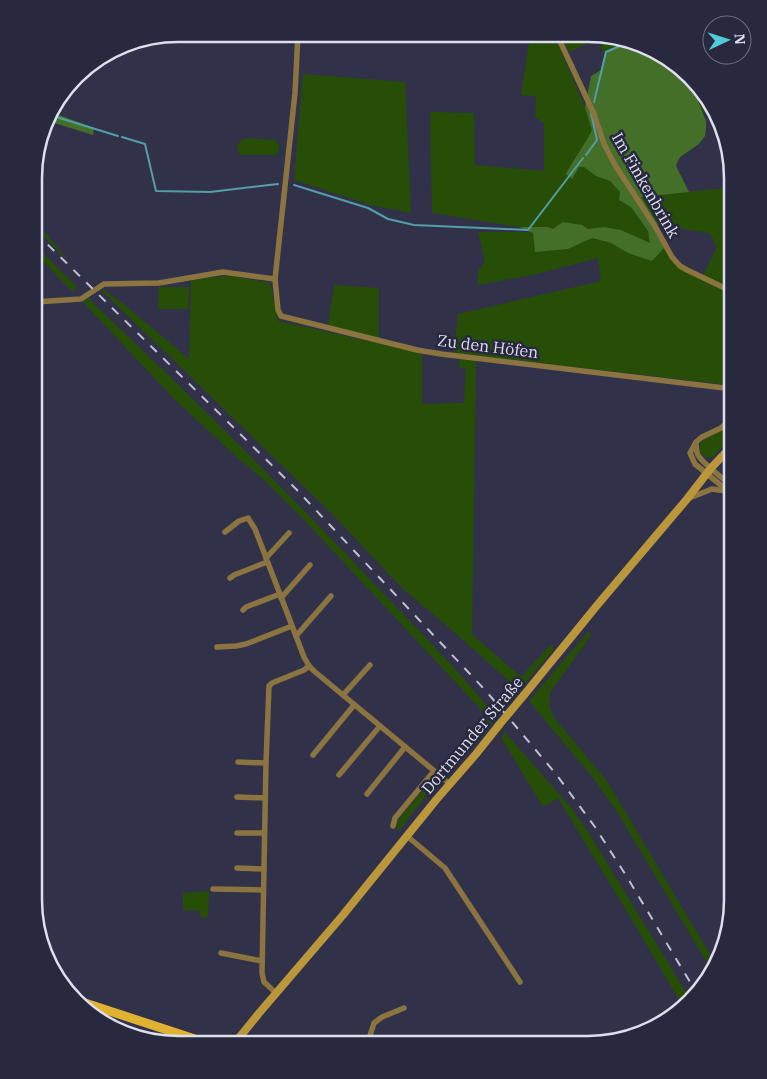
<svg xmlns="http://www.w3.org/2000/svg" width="767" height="1079" font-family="'IBM Plex Serif',serif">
<rect width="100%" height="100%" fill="#313249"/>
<g fill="#274e07">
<path d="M551 35H554L585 107 593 129 588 139 572 162 579 167H584L596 176 610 181 620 192 619 200 631 207 648 231 651 244 621 230 604 227 588 229 582 225 553 229 548 227H519L432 213 430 112 474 113 475 165 544 171V123L535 117 536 96 521 95 529 42Z"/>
<path d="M560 35H607L625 42 605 51 604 54 598 38 570 52Z"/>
<path d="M303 74 405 82 411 213 370 205 294 180Z"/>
<path d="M690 81 714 109 703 113Z"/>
<path d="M247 138 275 140 279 145V150L276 155H241L237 149C238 142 241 140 247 138Z"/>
<path d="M733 187V272L728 287 703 276 717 247 710 233 658 225 640 197Z"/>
<path d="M35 221 67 258 64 257 35 227Z"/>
<path d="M478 232H533L535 252 568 249 592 238 611 243 628 253 665 247 670 257 733 293V323L730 385 454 353 458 314 601 281 598 258 537 274 478 285V271L485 261Z"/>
<path d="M35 245 77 287 73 292 35 253Z"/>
<path d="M232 276 270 283 278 321 386 345 422 354V404L464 403 466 369 459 368 460 359 476 360 472 634 521 677 551 644 554 649 519 690 453 631 404 590 333 515 101 290 103 289 126 306 189 359 191 280 214 277Z"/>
<path d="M334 285 379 288V339L328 326Z"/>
<path d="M159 287H189L188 309H158Z"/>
<path d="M88 298C189 394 287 491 382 592 421 633 461 673 496 717L475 744 472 741 489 718 303 519 262 478 240 460 174 399 83 302Z"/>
<path d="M733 422V436L713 457 708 458 703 456 699 449 701 442 705 439 721 431Z"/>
<path d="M588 632 592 634 551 691C548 702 549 709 555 719L607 781 715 963 712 971 616 810 594 779 529 701Z"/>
<path d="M504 731 572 809 588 832 689 997 681 1003 635 925 558 798 543 807 502 739Z"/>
<path d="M434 777 438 780 398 832 397 821Z"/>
<path d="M209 891 208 917 201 918 200 911 183 910V893Z"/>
</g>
<g fill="#446f29">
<path d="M625 42 676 64 690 81 706 121V129L705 136 699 144 680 157 676 165 677 168 689 192 641 197 658 225 654 228 665 247 652 261 628 253 611 243 592 238 568 249 535 252 533 233 519 227H548L553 229 563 222 582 225 588 229 604 227 621 230 650 243 648 231 631 207 619 200 620 192 610 181 596 176 584 167H579L572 179 566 174C574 158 585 145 592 130L585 107 591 76 601 70 605 51Z"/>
<path d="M51 112 94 128 93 135 48 121Z"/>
</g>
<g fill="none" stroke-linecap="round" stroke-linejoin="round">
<g stroke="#539ea8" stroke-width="2">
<path d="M594 102 606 52 627 43"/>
<path d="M50 116H53L118 136"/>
<path d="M122 137 145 144 156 191 210 192 278 184"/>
<path d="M586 155 597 140 591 113"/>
<path d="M294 185 368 208 388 219 414 225 528 230 583 158"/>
</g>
<g stroke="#8b743f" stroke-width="5.5">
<path d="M557 35 594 114 604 144 615 165 656 228 672 257 680 266 687 270 733 292"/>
<path d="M275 279 295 93 298 34"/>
<path d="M35 302 81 299 104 284 159 283 223 272 275 279 278 310 281 316 417 350 441 354 733 389"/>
<path d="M696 443C696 447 696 451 698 455 702 463 725 480 733 487"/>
<path d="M733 492 728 491 695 464 690 453 696 442 702 437 721 428 733 417"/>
<path d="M687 499 712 489 726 491"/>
<path d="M225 532 239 521 248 518 255 529 304 657 309 666 314 671 450 784"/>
<path d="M266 558 289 533"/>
<path d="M230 578 234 575 267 562"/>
<path d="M281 598 310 565"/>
<path d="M243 610 246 607 280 594"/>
<path d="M296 636 331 596"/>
<path d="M217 647 236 646 246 644 292 626"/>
<path d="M343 695 370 665"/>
<path d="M313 755 354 705"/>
<path d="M238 762 266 763"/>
<path d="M339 775 380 726"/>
<path d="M367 794 405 747"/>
<path d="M237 797 265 798"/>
<path d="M393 826 395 818 434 771"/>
<path d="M237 833H264"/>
<path d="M407 836 445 868 520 982"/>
<path d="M237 868 264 869"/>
<path d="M213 889 263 890"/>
<path d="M221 953 262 961"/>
<path d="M276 993 264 982 262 973 266 763 269 686 272 683 304 670 309 666"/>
<path d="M261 1040 265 1044"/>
<path d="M367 1045 374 1023 382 1017 404 1008"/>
</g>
<g stroke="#bb973c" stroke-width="8">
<path d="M524 695 599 603 687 499 711 468 733 445"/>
<path d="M234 1044 260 1012 343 915 436 800 476 754 499 725"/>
</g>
<path stroke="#e1b232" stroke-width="9" d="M82 1002 210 1044"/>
<path stroke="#bfc0d2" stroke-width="2" stroke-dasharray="9 9" stroke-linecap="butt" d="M35 232 296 489 486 691 556 774 595 827 627 877 696 992"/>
<path stroke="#bb973c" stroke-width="8" d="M499 725 524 695"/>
</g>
<g text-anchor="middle" stroke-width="5" stroke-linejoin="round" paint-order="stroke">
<g font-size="16" fill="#dddeee" stroke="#28283f">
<text transform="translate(646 185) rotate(60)" y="6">Im Finkenbrink</text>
<text transform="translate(488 346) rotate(7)" y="6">Zu den Höfen</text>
<text transform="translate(472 735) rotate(-50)" y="6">Dortmunder Straße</text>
</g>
</g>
<path d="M0 0H767V1079H0ZM178 42H588A136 136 0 0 1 724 178V900A136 136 0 0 1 588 1036H178A136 136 0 0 1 42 900V178A136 136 0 0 1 178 42Z" fill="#28283f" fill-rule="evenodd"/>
<path fill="none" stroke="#dddeee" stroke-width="2.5" d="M178 42H588A136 136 0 0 1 724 178V900A136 136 0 0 1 588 1036H178A136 136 0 0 1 42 900V178A136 136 0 0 1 178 42Z"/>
<g transform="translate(727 40) rotate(86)"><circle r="24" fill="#28283f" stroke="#707185"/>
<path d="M0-4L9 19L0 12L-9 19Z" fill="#52cbd9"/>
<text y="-8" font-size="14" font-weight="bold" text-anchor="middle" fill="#dddeee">N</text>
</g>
</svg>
